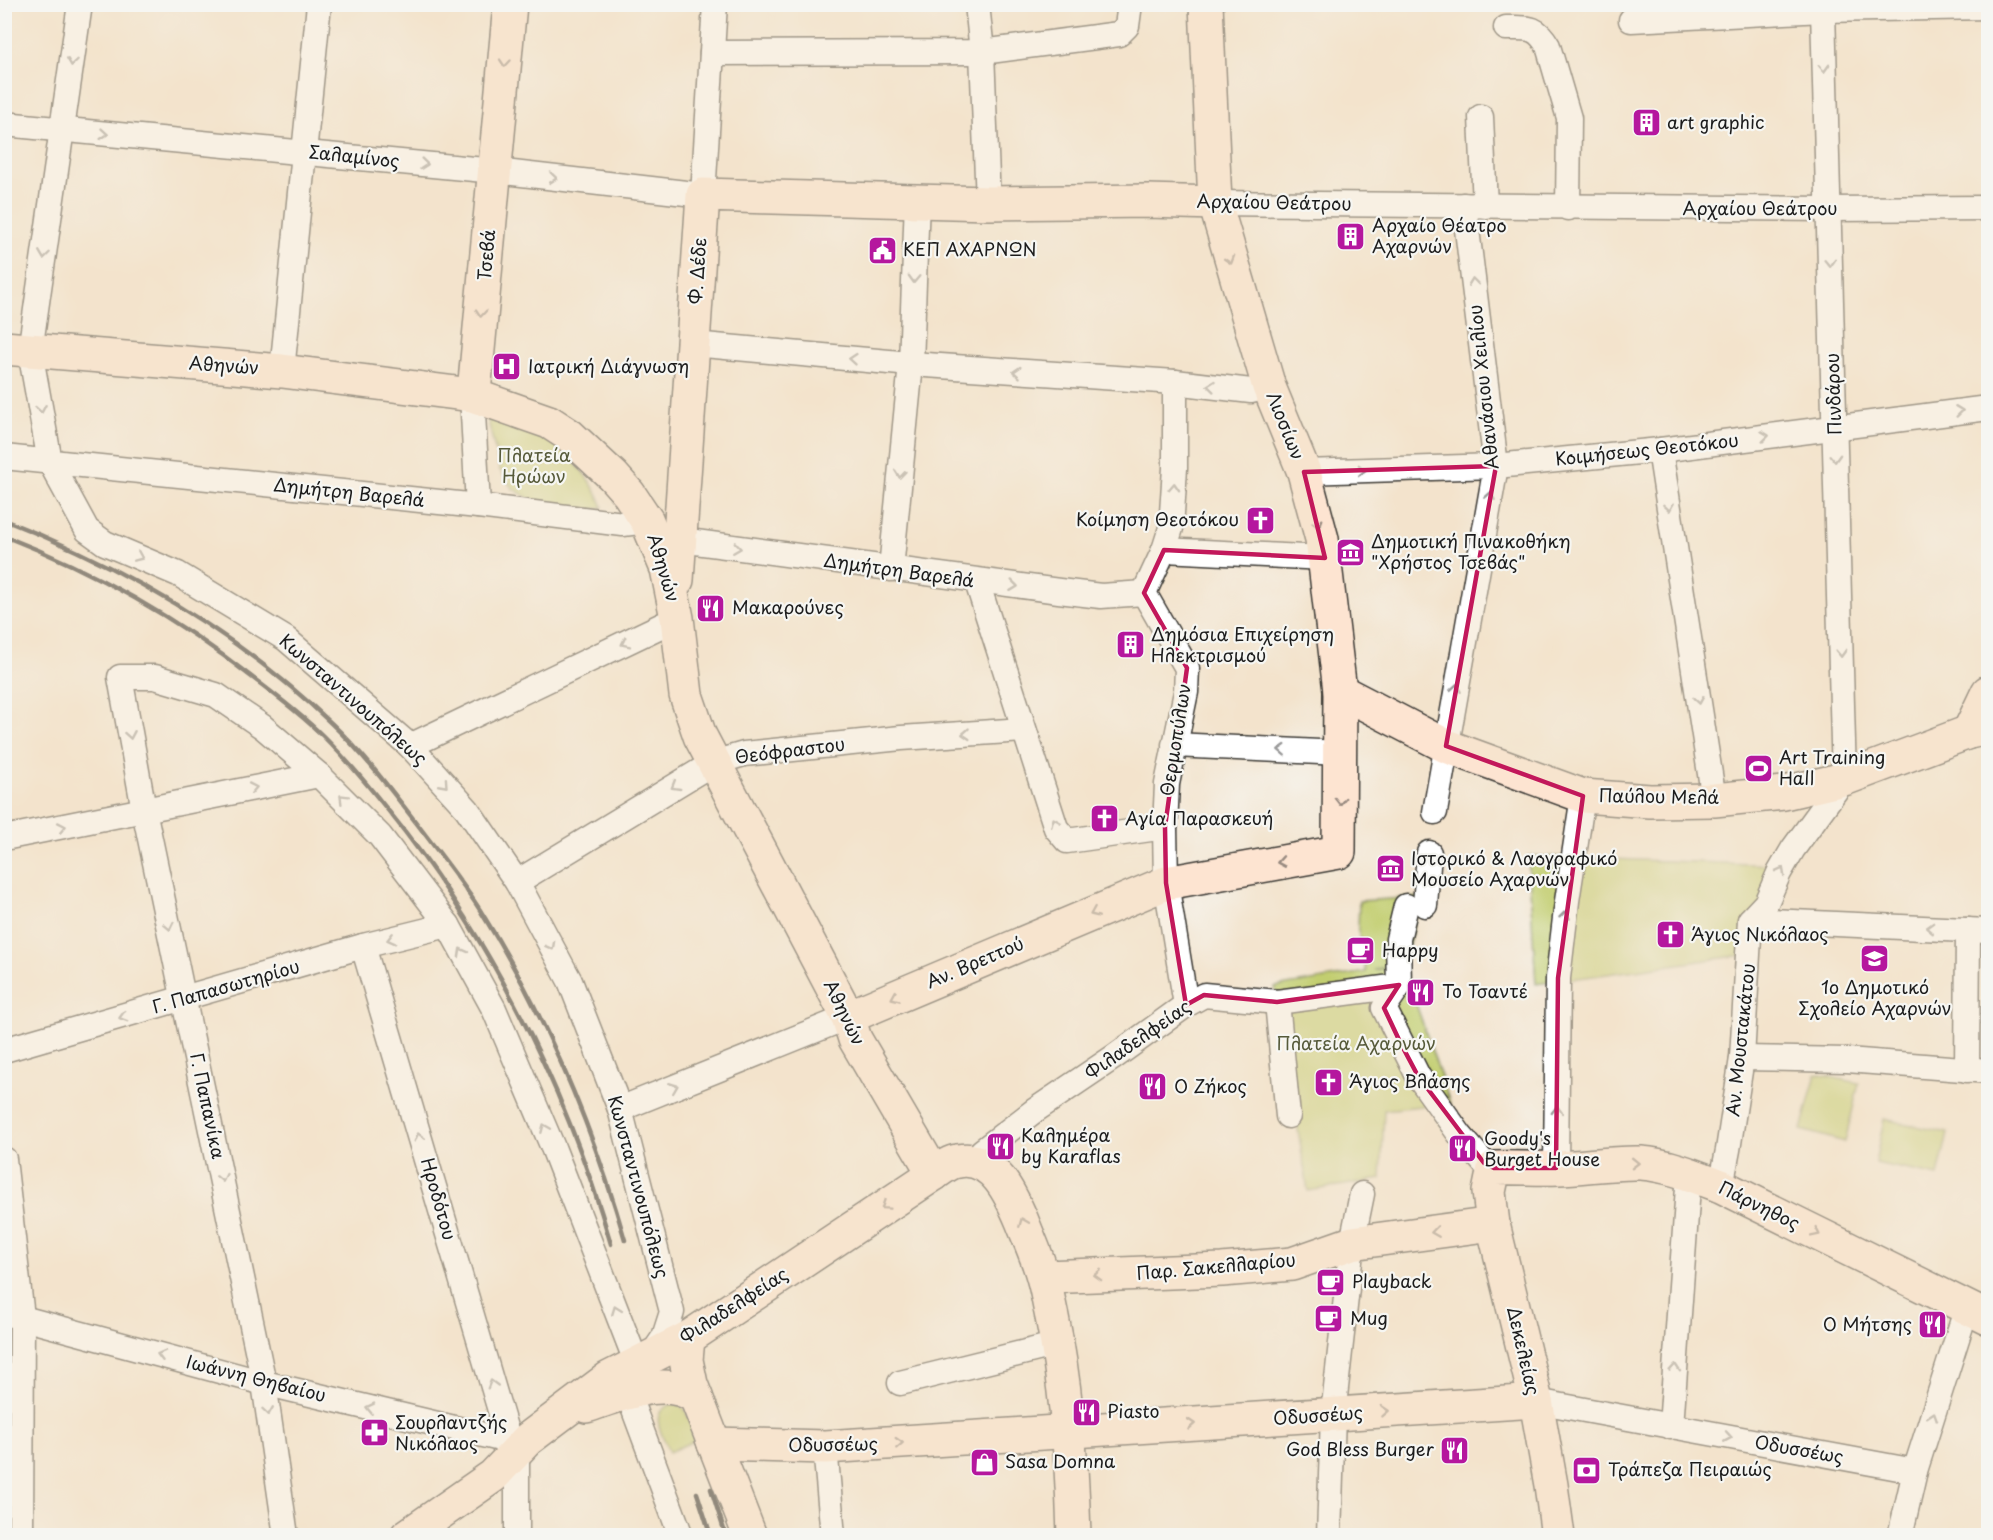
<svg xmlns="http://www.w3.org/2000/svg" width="1993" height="1540" font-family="'Playpen Sans',sans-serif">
<rect width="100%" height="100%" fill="#f6f6f2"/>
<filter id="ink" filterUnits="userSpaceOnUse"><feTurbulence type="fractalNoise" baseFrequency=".0167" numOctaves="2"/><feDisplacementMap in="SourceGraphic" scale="12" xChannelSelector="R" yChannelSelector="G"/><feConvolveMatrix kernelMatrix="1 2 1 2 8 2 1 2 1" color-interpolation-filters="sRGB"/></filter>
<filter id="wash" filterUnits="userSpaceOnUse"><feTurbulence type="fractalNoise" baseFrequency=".008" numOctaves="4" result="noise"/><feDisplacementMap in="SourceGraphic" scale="24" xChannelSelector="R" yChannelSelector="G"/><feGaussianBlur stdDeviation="1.35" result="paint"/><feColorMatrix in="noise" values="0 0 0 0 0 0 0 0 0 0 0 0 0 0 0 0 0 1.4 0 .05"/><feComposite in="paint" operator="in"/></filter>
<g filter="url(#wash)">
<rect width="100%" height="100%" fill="#f3e3cc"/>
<g fill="#c2ce70" stroke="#6f7546" stroke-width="1.5">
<path d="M491 417C503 420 517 421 528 426 558 439 592 477 603 507L592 510 534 502 512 488 500 470 488 421Z"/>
<path d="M1528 856 1777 865 1750 954 1536 984Z"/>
<path d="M1421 897 1409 944 1399 963 1374 970 1403 966 1450 1103 1384 1110 1381 1179 1308 1191 1275 987 1366 972 1358 930 1359 901Z"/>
<path d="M1816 1074 1859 1083 1845 1142 1801 1130Z"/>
<path d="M1884 1119 1948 1133 1938 1176 1875 1163Z"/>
<path d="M673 1404 684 1408 698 1439 669 1452C662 1435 647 1411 673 1404Z"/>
</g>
</g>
<g filter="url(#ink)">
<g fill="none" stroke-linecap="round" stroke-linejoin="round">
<defs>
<g id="street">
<path d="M80 4 30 351 50 462 87 530 105 543 178 574 286 639 410 746 467 809 517 882 570 981 620 1109 672 1312 664 1337 651 1356"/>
<path d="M977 4 982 52 988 203"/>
<path d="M1631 20 1823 10 1988 7"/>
<path d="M1506 28C1527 28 1536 25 1548 46L1569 118 1568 208"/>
<path d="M712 53 982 52 1119 34 1127 26 1130 4"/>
<path d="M1481 117 1485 206"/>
<path d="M4 124 495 171 703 195 715 4"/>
<path d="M1215 203 1828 209 1988 208"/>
<path d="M693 344 911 364 1175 382 1251 391 1269 387"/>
<path d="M282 371 319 4"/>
<path d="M1175 382V468L1171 528 1164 550 1144 593 1187 668 1186 692 1167 784 1165 827 1166 883 1186 1005"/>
<path d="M472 395 478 506"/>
<path d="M1660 450 1714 800"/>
<path d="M4 457 478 506 623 524 647 521"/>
<path d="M1304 472 1496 466 1660 450 1988 408"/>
<path d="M666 538 1059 591 1101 596 1144 593"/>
<path d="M1164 550 1325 558"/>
<path d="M891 569 911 364 917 200"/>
<path d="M977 582 1056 828 1067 841 1165 827"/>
<path d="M1174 745 1340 753"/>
<path d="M410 746 677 618"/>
<path d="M1435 812 1496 466 1464 205"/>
<path d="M4 838 319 775"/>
<path d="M517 882 713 763 744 754 901 738 1024 730"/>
<path d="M1425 905 1429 853"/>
<path d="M1406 906 1398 939 1399 986 1384 1008 1418 1076 1460 1135 1484 1163 1494 1168"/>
<path d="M1750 920 1988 931"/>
<path d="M363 946 509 1441 517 1450V1536"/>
<path d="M1277 1002 1288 1116"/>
<path d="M4 1050 363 946 448 925"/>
<path d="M1742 1058 1847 1060 1988 1071"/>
<path d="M1967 1070 1968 930"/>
<path d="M620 1109 848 1017"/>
<path d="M4 1159 22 1317 21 1536"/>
<path d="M974 1161 982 1151 1034 1111 1114 1057 1186 1005 1204 995 1277 1002 1399 986"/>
<path d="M1556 1168 1558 978 1567 901 1583 796"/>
<path d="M1721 1186 1728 1150 1742 1058 1750 920 1766 903 1779 873 1793 849 1844 779 1823 10"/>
<path d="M4 1313 264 1383 509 1441"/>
<path d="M900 1383 1058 1344"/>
<path d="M628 1394 681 1536"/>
<path d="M1536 1401 1915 1471"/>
<path d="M1671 1427 1689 1173"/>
<path d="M825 1447 833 1536"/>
<path d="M286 1536 264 1383 144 810 120 677H155L216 695 263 727 319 775 380 836 448 925 494 1009 554 1150 637 1364"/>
<path d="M1329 1536 1333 1415 1352 1243 1362 1194"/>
<path d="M1900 1536 1915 1471 1967 1307"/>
</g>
<g id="secondary">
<path d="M4 348 282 371 472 395 549 422 569 435 613 476 629 494 647 521 667 569 677 618 686 695 700 736 848 1017 855 1039 934 1174"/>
<path d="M472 395 475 382 510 4"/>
<path d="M677 580 703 195 988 203 1148 201 1215 203"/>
<path d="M1340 691 1446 746 1583 796 1650 801 1714 800 1784 793 1844 779 1969 732 1988 728"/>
<path d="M1969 732 1988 692"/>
<path d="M848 1017 1166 883 1339 852 1340 691 1322 539 1304 472 1269 387 1215 203 1206 4"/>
<path d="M1044 1277 1222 1270 1292 1264 1352 1243 1493 1224"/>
<path d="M688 1338 686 1360 691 1384 750 1536"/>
<path d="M586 1406C619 1396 665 1374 696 1397"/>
<path d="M714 1444 825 1447 1536 1401"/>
<path d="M407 1536 493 1476 528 1439 609 1378 688 1338 934 1174C941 1169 949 1162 958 1161 993 1154 1011 1195 1022 1221 1029 1239 1038 1258 1043 1277 1047 1290 1049 1304 1052 1317 1067 1389 1072 1462 1074 1536"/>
<path d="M1558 1536 1551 1485 1536 1401 1493 1224 1489 1192 1494 1168C1516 1167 1537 1169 1559 1168 1586 1167 1614 1162 1641 1163 1669 1165 1695 1176 1721 1186L1988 1318"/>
</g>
</defs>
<use href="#street" stroke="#3c3a36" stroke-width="27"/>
<use href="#secondary" stroke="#3c3a36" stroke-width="36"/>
<use href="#street" stroke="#fff" stroke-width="24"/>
<use href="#secondary" stroke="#fde4d1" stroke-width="33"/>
<g stroke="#1c1c1c" stroke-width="4.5">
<path d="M4 520C124 567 238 634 331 723 364 754 391 790 418 825 439 853 461 880 480 910 544 1012 592 1125 625 1240"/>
<path d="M4 536C94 571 177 618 253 678 277 696 302 715 324 737 354 767 380 800 406 833 501 958 567 1093 611 1244"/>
<path d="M711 1489 726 1536"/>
<path d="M697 1493 711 1536"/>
</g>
</g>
<defs><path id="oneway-chevron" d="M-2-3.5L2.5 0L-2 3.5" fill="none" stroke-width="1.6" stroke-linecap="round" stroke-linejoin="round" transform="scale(1.5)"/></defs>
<g stroke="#999">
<use href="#oneway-chevron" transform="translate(72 62) rotate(98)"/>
<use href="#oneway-chevron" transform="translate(1824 68) rotate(88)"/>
<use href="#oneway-chevron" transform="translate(104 134) rotate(5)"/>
<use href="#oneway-chevron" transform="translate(424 164) rotate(6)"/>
<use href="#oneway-chevron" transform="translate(553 178) rotate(6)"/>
<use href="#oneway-chevron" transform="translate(44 255) rotate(98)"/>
<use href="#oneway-chevron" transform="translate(1830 263) rotate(88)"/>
<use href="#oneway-chevron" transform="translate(914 279) rotate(92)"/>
<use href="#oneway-chevron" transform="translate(1473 282) rotate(-97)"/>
<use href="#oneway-chevron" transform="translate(853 359) rotate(-175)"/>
<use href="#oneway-chevron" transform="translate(1017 372) rotate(-176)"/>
<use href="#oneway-chevron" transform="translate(1211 386) rotate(-174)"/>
<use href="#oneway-chevron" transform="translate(41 409) rotate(80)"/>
<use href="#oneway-chevron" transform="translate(1959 411) rotate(-7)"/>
<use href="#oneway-chevron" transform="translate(1765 436) rotate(-7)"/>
<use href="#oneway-chevron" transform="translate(1835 458) rotate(88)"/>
<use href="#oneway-chevron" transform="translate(1362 470) rotate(-2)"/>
<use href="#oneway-chevron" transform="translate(900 474) rotate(96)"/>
<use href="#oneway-chevron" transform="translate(1174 487) rotate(-87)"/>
<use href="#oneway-chevron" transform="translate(1490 496) rotate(-80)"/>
<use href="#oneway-chevron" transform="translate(1669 507) rotate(81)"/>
<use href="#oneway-chevron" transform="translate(737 548) rotate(8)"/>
<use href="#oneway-chevron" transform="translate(139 557) rotate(23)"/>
<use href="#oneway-chevron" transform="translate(1014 586) rotate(7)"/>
<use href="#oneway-chevron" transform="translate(625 643) rotate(154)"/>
<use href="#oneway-chevron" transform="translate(1841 653) rotate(88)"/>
<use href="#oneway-chevron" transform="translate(1456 688) rotate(-80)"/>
<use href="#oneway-chevron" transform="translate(1699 700) rotate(81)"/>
<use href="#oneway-chevron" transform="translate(966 734) rotate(176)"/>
<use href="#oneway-chevron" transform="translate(130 735) rotate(80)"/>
<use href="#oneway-chevron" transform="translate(1282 750) rotate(-177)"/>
<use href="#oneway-chevron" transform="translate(444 784) rotate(48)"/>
<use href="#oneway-chevron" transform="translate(675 786) rotate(149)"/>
<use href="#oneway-chevron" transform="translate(253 788) rotate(-11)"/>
<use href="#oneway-chevron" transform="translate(343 798) rotate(-135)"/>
<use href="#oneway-chevron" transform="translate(1055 822) rotate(-113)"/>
<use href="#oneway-chevron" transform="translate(62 827) rotate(-11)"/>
<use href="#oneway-chevron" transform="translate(1781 871) rotate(-62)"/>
<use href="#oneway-chevron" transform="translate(1565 915) rotate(-83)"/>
<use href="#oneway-chevron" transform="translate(169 926) rotate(78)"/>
<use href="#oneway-chevron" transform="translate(1930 928) rotate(-178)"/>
<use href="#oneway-chevron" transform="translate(391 939) rotate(166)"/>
<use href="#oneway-chevron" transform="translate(551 946) rotate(62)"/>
<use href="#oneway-chevron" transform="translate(462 952) rotate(-119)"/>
<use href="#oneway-chevron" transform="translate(123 1017) rotate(164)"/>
<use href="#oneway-chevron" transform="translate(674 1087) rotate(-22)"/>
<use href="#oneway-chevron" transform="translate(1557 1110) rotate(-89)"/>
<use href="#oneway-chevron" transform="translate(545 1128) rotate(-113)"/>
<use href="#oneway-chevron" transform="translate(419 1137) rotate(-106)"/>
<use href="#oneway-chevron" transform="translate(222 1178) rotate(78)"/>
<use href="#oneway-chevron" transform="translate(616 1310) rotate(-111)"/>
<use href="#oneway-chevron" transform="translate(161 1355) rotate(-165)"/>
<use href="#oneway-chevron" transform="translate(1675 1368) rotate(-86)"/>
<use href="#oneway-chevron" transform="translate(492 1384) rotate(-106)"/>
<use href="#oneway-chevron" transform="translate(370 1408) rotate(-167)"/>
<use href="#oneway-chevron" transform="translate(268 1411) rotate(82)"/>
<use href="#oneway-chevron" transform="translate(1933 1416) rotate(-72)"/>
<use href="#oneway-chevron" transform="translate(1728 1437) rotate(10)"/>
</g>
<g stroke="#988a80">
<use href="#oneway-chevron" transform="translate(505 63) rotate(95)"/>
<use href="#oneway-chevron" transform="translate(1230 260) rotate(73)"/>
<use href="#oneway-chevron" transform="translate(481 313) rotate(95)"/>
<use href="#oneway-chevron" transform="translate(1318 524) rotate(74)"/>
<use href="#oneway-chevron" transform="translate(1340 801) rotate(90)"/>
<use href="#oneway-chevron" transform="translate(1281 862) rotate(170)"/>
<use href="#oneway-chevron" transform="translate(1094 913) rotate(157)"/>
<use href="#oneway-chevron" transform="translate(895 997) rotate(157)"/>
<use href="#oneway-chevron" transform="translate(1635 1163) rotate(1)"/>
<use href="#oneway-chevron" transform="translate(885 1206) rotate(146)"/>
<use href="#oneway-chevron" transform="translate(1023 1222) rotate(-112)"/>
<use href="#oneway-chevron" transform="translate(1435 1232) rotate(172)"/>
<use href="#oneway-chevron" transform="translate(1816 1233) rotate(26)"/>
<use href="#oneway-chevron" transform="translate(1098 1275) rotate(178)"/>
<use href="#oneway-chevron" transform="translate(1385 1411) rotate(-4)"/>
<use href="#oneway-chevron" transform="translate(1191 1424) rotate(-4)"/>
<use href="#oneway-chevron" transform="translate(899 1443) rotate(-3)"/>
</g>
</g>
<path d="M0 0H1993V1540H0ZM1496 466 1446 746 1583 796 1558 978 1556 1168H1494L1484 1163 1418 1076 1401 1044 1384 1008 1399 985 1277 1002 1204 995 1186 1005 1166 883 1165 827 1187 668 1144 593 1164 550 1325 558 1304 472Z" fill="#f3e3cc" fill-opacity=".55" fill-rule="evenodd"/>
<path fill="none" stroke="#c2185b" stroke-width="4.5" stroke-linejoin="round" d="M1496 466 1446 746 1583 796 1558 978 1556 1168H1494L1484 1163 1418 1076 1401 1044 1384 1008 1399 985 1277 1002 1204 995 1186 1005 1166 883 1165 827 1187 668 1144 593 1164 550 1325 558 1304 472Z"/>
<defs>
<symbol id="building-square" viewBox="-11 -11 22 22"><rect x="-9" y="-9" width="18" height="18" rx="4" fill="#b5179e" stroke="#f6f6f2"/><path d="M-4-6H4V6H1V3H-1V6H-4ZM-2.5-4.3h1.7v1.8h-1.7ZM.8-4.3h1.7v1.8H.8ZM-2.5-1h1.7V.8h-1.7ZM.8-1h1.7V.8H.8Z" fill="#fff"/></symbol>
<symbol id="civic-square" viewBox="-11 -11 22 22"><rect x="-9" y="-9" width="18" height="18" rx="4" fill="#b5179e" stroke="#f6f6f2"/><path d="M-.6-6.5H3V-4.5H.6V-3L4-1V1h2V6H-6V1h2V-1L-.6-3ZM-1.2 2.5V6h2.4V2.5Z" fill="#fff"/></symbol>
<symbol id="hospital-square" viewBox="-11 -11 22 22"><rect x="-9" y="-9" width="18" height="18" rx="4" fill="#b5179e" stroke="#f6f6f2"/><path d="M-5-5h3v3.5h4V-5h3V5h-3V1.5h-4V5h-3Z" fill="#fff"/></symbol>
<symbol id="church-square" viewBox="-11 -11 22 22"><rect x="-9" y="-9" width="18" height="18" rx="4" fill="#b5179e" stroke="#f6f6f2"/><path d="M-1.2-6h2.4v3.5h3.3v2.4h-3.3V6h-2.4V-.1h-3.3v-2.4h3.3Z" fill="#fff"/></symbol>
<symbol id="museum-square" viewBox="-11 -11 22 22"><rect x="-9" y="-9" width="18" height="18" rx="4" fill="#b5179e" stroke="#f6f6f2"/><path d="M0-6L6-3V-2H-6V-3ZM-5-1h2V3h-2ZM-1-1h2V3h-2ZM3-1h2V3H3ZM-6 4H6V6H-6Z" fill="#fff"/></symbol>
<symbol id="restaurant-square" viewBox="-11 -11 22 22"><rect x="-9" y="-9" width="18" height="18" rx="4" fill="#b5179e" stroke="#f6f6f2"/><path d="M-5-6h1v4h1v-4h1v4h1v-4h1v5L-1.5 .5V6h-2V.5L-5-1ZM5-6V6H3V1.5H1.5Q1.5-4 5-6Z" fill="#fff"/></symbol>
<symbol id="stadium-square" viewBox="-11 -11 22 22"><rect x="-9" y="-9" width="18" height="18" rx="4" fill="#b5179e" stroke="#f6f6f2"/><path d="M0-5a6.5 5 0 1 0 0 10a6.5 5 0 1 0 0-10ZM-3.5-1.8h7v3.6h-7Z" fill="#fff"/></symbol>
<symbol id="cafe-square" viewBox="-11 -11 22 22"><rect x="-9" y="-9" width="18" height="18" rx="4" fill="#b5179e" stroke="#f6f6f2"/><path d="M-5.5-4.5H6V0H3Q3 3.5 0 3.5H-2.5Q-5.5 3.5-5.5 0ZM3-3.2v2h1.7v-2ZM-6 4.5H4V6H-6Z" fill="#fff"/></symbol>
<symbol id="school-square" viewBox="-11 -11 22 22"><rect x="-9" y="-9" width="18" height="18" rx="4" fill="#b5179e" stroke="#f6f6f2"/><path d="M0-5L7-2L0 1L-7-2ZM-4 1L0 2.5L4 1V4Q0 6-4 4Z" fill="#fff"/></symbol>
<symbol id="pharmacy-square" viewBox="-11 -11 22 22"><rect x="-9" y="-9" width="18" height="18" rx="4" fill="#b5179e" stroke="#f6f6f2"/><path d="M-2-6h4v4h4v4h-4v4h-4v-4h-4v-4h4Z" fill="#fff"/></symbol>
<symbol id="shop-square" viewBox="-11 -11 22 22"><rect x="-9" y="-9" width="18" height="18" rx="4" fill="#b5179e" stroke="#f6f6f2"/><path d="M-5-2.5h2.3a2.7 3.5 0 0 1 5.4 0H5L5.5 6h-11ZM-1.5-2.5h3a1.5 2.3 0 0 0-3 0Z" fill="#fff"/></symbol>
<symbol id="bank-square" viewBox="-11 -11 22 22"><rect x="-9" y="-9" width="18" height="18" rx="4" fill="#b5179e" stroke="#f6f6f2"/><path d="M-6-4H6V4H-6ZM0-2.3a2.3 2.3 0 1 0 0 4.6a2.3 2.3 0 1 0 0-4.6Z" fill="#fff"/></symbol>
</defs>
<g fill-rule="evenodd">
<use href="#building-square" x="1630" y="106" width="33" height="33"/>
<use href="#building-square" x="1334" y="220" width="33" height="33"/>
<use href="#civic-square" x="866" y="234" width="33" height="33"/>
<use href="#hospital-square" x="490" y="350" width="33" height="33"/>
<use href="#church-square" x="1244" y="504" width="33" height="33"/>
<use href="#museum-square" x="1334" y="536" width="33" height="33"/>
<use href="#restaurant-square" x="694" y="592" width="33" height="33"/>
<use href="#building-square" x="1114" y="628" width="33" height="33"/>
<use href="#stadium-square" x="1742" y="752" width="33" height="33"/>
<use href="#church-square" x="1088" y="802" width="33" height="33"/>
<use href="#museum-square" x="1374" y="852" width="33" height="33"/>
<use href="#church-square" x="1654" y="918" width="33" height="33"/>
<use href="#cafe-square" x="1344" y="934" width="33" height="33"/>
<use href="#school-square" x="1858" y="942" width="33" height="33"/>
<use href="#restaurant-square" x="1404" y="976" width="33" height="33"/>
<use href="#church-square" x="1312" y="1066" width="33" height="33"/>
<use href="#restaurant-square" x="1136" y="1070" width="33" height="33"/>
<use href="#restaurant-square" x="984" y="1130" width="33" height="33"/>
<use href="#restaurant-square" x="1446" y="1132" width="33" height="33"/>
<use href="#cafe-square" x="1314" y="1266" width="33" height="33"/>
<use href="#cafe-square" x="1312" y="1302" width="33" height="33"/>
<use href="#restaurant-square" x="1916" y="1308" width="33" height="33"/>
<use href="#restaurant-square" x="1070" y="1396" width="33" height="33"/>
<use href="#pharmacy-square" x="358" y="1416" width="33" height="33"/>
<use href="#restaurant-square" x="1438" y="1434" width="33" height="33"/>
<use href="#shop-square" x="968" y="1446" width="33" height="33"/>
<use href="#bank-square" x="1570" y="1454" width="33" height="33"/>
</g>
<g text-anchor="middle" stroke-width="4.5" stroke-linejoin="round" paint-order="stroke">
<g font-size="18" fill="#1c1c1c" stroke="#f6f6f2" text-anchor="start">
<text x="1667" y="129">art graphic</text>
<text x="1372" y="232">Αρχαίο Θέατρο<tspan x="1372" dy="21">Αχαρνών</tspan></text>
<text x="903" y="256">ΚΕΠ ΑΧΑΡΝΩΝ</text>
<text x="528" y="373">Ιατρική Διάγνωση</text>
<text x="1239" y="526" text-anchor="end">Κοίμηση Θεοτόκου</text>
<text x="1371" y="548">Δημοτική Πινακοθήκη<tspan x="1371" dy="21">"Χρήστος Τσεβάς"</tspan></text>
<text x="732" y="614">Μακαρούνες</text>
<text x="1151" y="641">Δημόσια Επιχείρηση<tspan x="1151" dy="21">Ηλεκτρισμού</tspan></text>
<text x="1779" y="764">Art Training<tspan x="1779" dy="21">Hall</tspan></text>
<text x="1125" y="825">Αγία Παρασκευή</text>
<text x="1411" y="865">Ιστορικό &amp; Λαογραφικό<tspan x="1411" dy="21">Μουσείο Αχαρνών</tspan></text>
<text x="1691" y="941">Άγιος Νικόλαος</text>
<text x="1382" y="957">Happy</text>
<text x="1875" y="994" text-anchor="middle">1ο Δημοτικό<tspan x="1875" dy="21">Σχολείο Αχαρνών</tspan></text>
<text x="1442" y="998">To Τσαντέ</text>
<text x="1349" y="1088">Άγιος Βλάσης</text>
<text x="1174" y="1093">Ο Ζήκος</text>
<text x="1021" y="1142">Καλημέρα<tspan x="1021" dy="21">by Karaflas</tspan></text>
<text x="1484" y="1145">Goody's<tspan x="1484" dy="21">Burget House</tspan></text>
<text x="1352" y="1288">Playback</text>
<text x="1350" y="1325">Mug</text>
<text x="1912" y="1331" text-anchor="end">Ο Μήτσης</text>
<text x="1107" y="1418">Piasto</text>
<text x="395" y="1429">Σουρλαντζής<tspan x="395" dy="21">Νικόλαος</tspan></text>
<text x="1434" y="1456" text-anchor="end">God Bless Burger</text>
<text x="1005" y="1468">Sasa Domna</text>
<text x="1608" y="1476">Τράπεζα Πειραιώς</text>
</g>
<g font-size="18" fill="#1c1c1c" stroke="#f6f6f2">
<text transform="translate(354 157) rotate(6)" y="6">Σαλαμίνος</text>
<text transform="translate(1274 203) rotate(1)" y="6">Αρχαίου Θεάτρου</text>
<text x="1760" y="215">Αρχαίου Θεάτρου</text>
<text transform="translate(487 255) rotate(-85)" y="6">Τσεβά</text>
<text transform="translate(698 271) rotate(-86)" y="6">Φ. Δέδε</text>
<text transform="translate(224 366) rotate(4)" y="6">Αθηνών</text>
<text transform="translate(1484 387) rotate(-96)" y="6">Αθανάσιου Χειλίου</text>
<text transform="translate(1834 394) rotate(-92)" y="6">Πινδάρου</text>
<text transform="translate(1285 426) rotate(68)" y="6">Λιοσίων</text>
<text transform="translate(1647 450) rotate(-6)" y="6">Κοιμήσεως Θεοτόκου</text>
<text transform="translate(349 493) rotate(6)" y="6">Δημήτρη Βαρελά</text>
<text transform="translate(663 568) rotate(73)" y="6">Αθηνών</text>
<text transform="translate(899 571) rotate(8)" y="6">Δημήτρη Βαρελά</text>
<text transform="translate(353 700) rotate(41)" y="6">Κωνσταντινουπόλεως</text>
<text transform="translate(1176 740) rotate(-81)" y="6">Θερμοπύλων</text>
<text transform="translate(790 751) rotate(-7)" y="6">Θεόφραστου</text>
<text transform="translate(1659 797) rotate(1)" y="6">Παύλου Μελά</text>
<text transform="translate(975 963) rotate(-23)" y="6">Αν. Βρεττού</text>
<text transform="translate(226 987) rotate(-16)" y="6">Γ. Παπασωτηρίου</text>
<text transform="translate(844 1013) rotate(64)" y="6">Αθηνών</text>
<text transform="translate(1138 1040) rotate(-35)" y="6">Φιλαδελφείας</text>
<text transform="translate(1741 1040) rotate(-84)" y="6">Αν. Μουστακάτου</text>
<text transform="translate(207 1106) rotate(78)" y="6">Γ. Παπανίκα</text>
<text transform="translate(638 1187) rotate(75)" y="6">Κωνσταντινουπόλεως</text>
<text transform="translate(438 1199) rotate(74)" y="6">Ηροδότου</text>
<text transform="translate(1759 1206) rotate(26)" y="6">Πάρνηθος</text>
<text transform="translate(1216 1267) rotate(-5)" y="6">Παρ. Σακελλαρίου</text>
<text transform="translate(734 1306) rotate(-33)" y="6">Φιλαδελφείας</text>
<text transform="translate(1523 1351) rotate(77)" y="6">Δεκελείας</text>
<text transform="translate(256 1379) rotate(14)" y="6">Ιωάννη Θηβαίου</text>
<text transform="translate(1318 1416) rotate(-4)" y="6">Οδυσσέως</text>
<text transform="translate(833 1445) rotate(-1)" y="6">Οδυσσέως</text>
<text transform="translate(1799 1450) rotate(10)" y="6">Οδυσσέως</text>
</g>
<g font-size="18" fill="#565a39" stroke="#f6f6f2">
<text x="534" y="462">Πλατεία<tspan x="534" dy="21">Ηρώων</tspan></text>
<text x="1356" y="1050">Πλατεία Αχαρνών</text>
</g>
</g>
<rect width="1993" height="1540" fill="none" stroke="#f6f6f2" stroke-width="24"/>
</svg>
